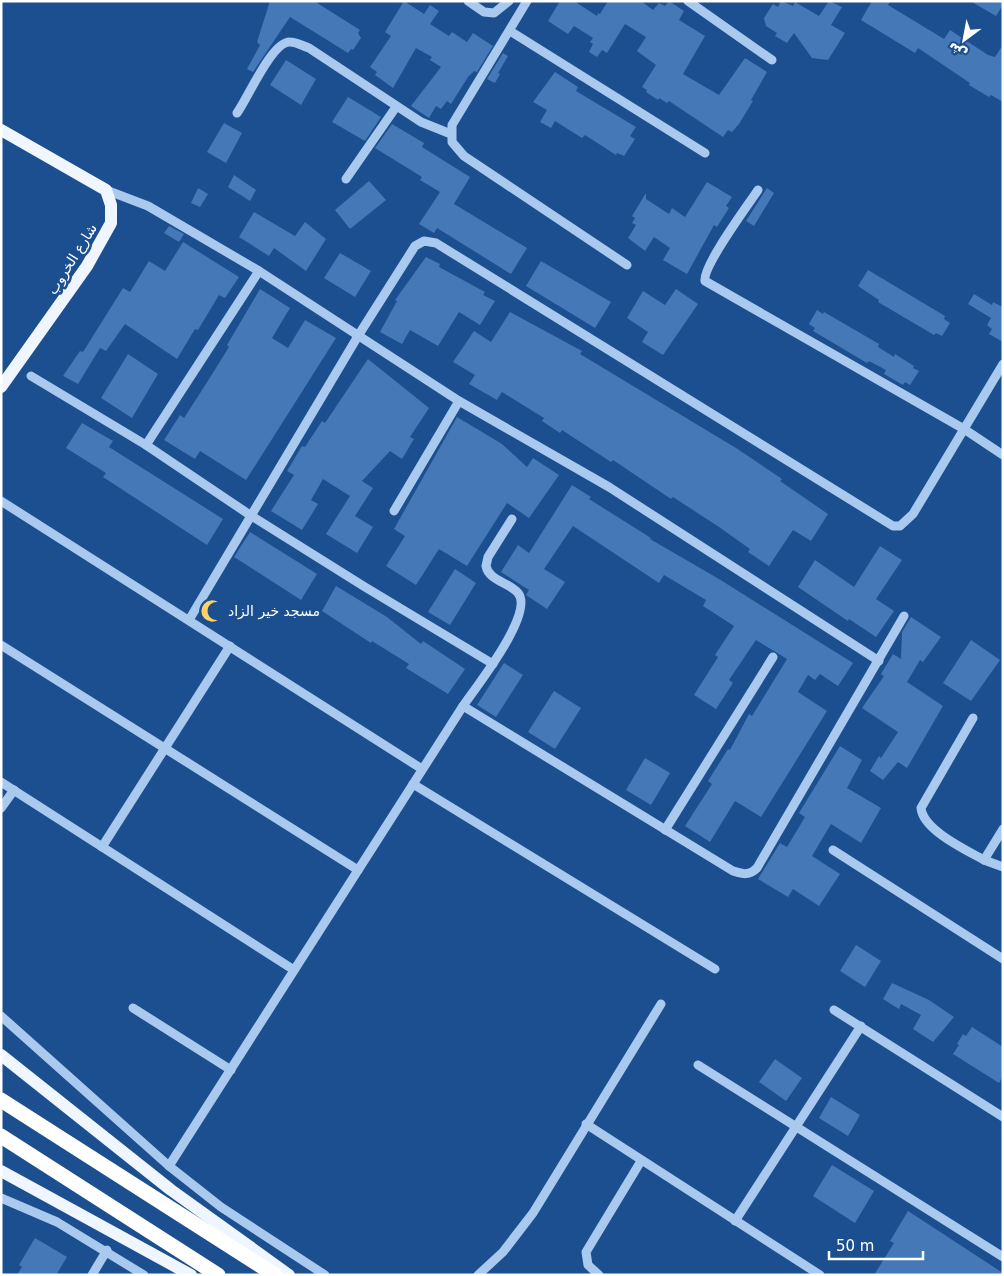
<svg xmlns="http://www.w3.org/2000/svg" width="1004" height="1276" font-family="'DejaVu Sans','Noto Sans Arabic',sans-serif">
<rect width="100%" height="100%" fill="#1b4f8f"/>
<g fill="#4478b7">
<path d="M270 1H314L360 30 358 33 361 38 353 50 351 49 348 53 290 17 253 72 247 69 260 45 257 42Z"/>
<path d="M404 1 424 14 430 5 439 11 430 24 449 36 452 32 467 42 473 33 493 46 477 72 474 71 468 77 451 104 447 101 441 109 436 106 429 118 411 106 441 67 430 60 432 57 416 48 393 88 375 75 377 72 370 67 391 36 385 32Z"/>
<path d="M560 1H574L597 16 598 13 600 14 608 1H641L653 10 659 3 665 6 669 1 684 11 679 20 705 36 683 74 719 95 745 58 767 72 751 100 753 101 739 124 732 132 728 130 723 137 669 101 667 103 659 98 658 100 646 92 647 90 642 87 656 65 637 51 646 37 625 24 607 53 602 50 597 57 589 52 593 44 590 42 593 38 574 26 568 34 548 21Z"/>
<path d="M781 1 793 6 795 2 819 16 829 1 842 7 831 25 845 33 828 60 812 58 794 33 787 43 775 36 777 33 766 26 764 18 773 4 778 7Z"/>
<path d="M872 1H890L888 5 944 39 950 30 988 55 995 57 1003 45V102L991 95 989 97 969 85 970 83 918 48 915 53 861 20Z"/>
<path d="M970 1H1003V5L996 16Z"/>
<path d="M503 53 508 56 498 73 500 74 495 83 487 79Z"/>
<path d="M286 60 316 79 301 105 270 85Z"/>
<path d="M555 72 578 87 576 91 636 127 630 136 635 139 624 156 617 153 616 155 585 135 582 138 555 121 551 128 540 122 547 110 533 102Z"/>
<path d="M348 97 381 117 365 141 332 122Z"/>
<path d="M224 123 242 133 226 163 207 152Z"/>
<path d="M392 124 424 143 422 147 470 177 454 204 527 248 511 274 437 228 434 233 419 224 440 192 420 180 422 177 375 148Z"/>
<path d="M234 175 256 190 250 201 228 187Z"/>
<path d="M369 181 386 200 350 229 335 210Z"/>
<path d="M707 182 732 197 726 206 729 208 717 227 714 225 687 274 663 260 670 248 654 237 645 251 628 238 636 225 632 223 635 218 632 216 646 193V199L669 214 672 208 685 217Z"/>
<path d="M198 188 208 194 200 207 191 203Z"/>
<path d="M767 188 774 193 754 226 746 221Z"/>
<path d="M254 212 295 236 305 222 326 239 306 271 274 248 269 256 239 237Z"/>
<path d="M169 226 184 234 179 242 164 233Z"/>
<path d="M183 242 239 277 225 298 219 295 198 330 195 329 177 359 125 324 106 351 100 348 78 384 63 376 80 351 83 352 123 288 130 292 149 261 165 271Z"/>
<path d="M340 253 371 271 355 297 324 278Z"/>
<path d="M426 257 440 264 439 267 485 292 483 295 495 301 480 325 459 312 438 346 410 330 402 344 380 332 397 301 395 300Z"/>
<path d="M541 261 611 302 595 328 526 286Z"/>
<path d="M868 270 945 316 944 319 950 323 942 336 936 333 934 335 878 302 879 300 858 286Z"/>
<path d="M260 289 290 308 272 338 288 348 305 320 336 338 246 480 200 451 195 459 164 440 180 415 184 418 204 387 229 347 227 345Z"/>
<path d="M676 289 698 304 663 355 642 342 648 332 627 318 643 291 665 305Z"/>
<path d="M974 294 992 305 993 302 1003 307V342L989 334 992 329 987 325 991 318 968 304Z"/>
<path d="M817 310 823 314 824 312 879 344 878 347 894 357 895 354 914 366 913 368 919 371 910 385 905 382 903 385 884 374 886 370 869 361 867 363 813 331 815 328 809 324Z"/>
<path d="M510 312 582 351 580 354 736 448 782 479 780 481 828 514 811 541 793 530 769 566 748 552 750 549 719 527 673 497 671 499 613 460 611 462 562 430 560 433 542 421 544 418 502 392 497 400 469 384 475 375 453 362 474 331 491 342Z"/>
<path d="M128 354 158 374 132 418 101 398Z"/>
<path d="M368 359 429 408 410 437 414 439 402 459 390 451 362 481 373 488 355 516 373 527 357 553 326 534 350 496 323 479 311 500 318 504 302 530 271 511 294 475 287 471 302 446 305 447 322 421 325 423Z"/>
<path d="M457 417 502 444 527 467 533 458 559 475 529 518 507 503 467 566 439 549 416 585 386 566 405 536 394 529Z"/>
<path d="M82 423 113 441 109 447 223 519 207 545 103 477 106 473 66 448Z"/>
<path d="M572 485 591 497 589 499 651 538 650 539 719 579 853 663 838 686 820 674 815 680 808 675 798 692 827 711 761 817 735 801 710 842 685 826 712 784 708 781 728 749 730 750 749 714 752 716 787 659 756 640 729 680 733 683 716 709 694 695 718 657 715 655 734 626 703 606 706 600 664 575 659 583 573 526 544 569 565 582 547 609 526 595 529 590 501 572 518 545 529 553Z"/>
<path d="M250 532 317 574 301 600 234 557Z"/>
<path d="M880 546 902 560 876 599 894 611 876 637 849 619 848 621 798 587 815 560 854 587Z"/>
<path d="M455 569 476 583 450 625 428 612Z"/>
<path d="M336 586 387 617 421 644 423 641 465 669 448 694 406 668 409 664 372 641 371 643 322 611Z"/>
<path d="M911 617 941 637 923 662 920 660 907 682 943 706 907 768 898 762 883 780 870 771 879 756 881 758 898 732 862 708 884 676 881 674 893 654 901 659 902 632Z"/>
<path d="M971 640 1000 660 971 701 943 683Z"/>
<path d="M504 663 523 675 496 717 477 705Z"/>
<path d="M554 691 581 708 555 749 528 732Z"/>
<path d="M840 746 862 760 847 788 881 808 861 843 831 824 812 856 840 874 819 906 793 889 788 897 758 879 780 843 787 847 805 817 799 813Z"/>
<path d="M645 758 670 773 651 805 626 790Z"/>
<path d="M856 945 881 961 865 987 840 971Z"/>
<path d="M892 983 929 1000 954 1017 933 1042 913 1029 921 1015 901 1004 899 1009 883 999Z"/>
<path d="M972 1027 1003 1047V1076L999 1083 953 1054 959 1045 957 1044 963 1034 966 1036Z"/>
<path d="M775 1059 802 1078 786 1101 759 1082Z"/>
<path d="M831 1097 860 1115 848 1136 819 1118Z"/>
<path d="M832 1165 874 1191 855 1223 813 1196Z"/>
<path d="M908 1211 1003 1273V1275H874L894 1243 890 1241Z"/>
<path d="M35 1238 67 1257 56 1275H17L22 1267 19 1265Z"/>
</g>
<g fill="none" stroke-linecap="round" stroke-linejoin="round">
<g stroke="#a9c9ee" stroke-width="9">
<path d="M468 1 484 12 494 13 509 1"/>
<path d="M527 1 452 125V142L464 156 627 265"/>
<path d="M688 1 772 60"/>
<path d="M510 31 705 153"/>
<path d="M237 113C248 98 272 41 290 42 296 42 303 46 309 48L421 122 451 134"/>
<path d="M346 179 396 107"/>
<path d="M106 190 148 206 259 271 459 401 609 487 879 661"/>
<path d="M758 190C748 205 702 267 705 281L964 429 1003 455"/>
<path d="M31 376 146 445 250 515 365 587 493 664"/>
<path d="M146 445 259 271"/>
<path d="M1 501 422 769"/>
<path d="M394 511 459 401"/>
<path d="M189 620 358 336 415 246 424 241 436 243 893 526H900L913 514 1003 364"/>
<path d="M1 645 358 870"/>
<path d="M463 706 733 871C743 874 749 876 757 868L904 616"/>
<path d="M973 718 921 808C923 830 966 850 984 860"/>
<path d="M1 782 294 970"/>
<path d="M413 784 715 969"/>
<path d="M1 808 14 790"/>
<path d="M1003 829 984 860 1003 867"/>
<path d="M665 830 773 657"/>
<path d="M102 847 230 646"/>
<path d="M833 850 1003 959"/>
<path d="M133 1008 231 1070"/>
<path d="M834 1010 1003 1117"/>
<path d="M1 1016 169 1166 221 1207 325 1275"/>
<path d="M698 1065 1003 1257"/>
<path d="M586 1124 820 1275"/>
<path d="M169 1166 463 706C476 687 535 613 518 593 509 582 489 581 486 566L488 557 512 519"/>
<path d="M1 1198 57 1222 144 1275"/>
<path d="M735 1221 861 1026"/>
<path d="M92 1275 107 1250"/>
<path d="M478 1275 503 1252 533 1213 661 1004"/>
<path d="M599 1275 588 1265 586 1252 641 1161"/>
</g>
<g stroke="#f0f6ff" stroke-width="12">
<path d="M1 130 106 190 111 205V223L87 266 1 387"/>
<path d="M1 1055 171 1190 289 1275"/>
<path d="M1 1171 191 1275"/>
</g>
<g stroke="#fff" stroke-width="15">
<path d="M1 1100 275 1275"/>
<path d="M1 1136 218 1275"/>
</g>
</g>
<defs>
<symbol id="mosque-bare" viewBox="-9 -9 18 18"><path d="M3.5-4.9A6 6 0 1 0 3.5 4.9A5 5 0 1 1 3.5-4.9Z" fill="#ffd166" stroke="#1b4f8f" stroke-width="2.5" paint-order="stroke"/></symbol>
</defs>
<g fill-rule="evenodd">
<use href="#mosque-bare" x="196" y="595" width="32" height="32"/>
</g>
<g text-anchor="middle" stroke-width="5" stroke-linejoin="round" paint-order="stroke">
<g font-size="14" fill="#fff" stroke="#1b4f8f">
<text transform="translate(72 259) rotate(-58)" y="5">شارع الخروب</text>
</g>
<g font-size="14" fill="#fff" stroke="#1b4f8f" text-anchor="start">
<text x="228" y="616">مسجد خير الزاد</text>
</g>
</g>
<rect width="1004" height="1276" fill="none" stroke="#ffffff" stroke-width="5"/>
<g transform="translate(964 40) rotate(212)" stroke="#1b4f8f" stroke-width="4" paint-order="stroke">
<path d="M0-4L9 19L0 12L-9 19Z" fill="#ffffff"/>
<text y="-8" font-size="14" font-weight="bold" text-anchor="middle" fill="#ffffff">ش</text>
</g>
<path d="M829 1251v8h94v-8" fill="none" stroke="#ffffff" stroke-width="2.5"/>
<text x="836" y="1251" font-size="15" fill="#ffffff" stroke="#1b4f8f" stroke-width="4" paint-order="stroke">50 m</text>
</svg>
